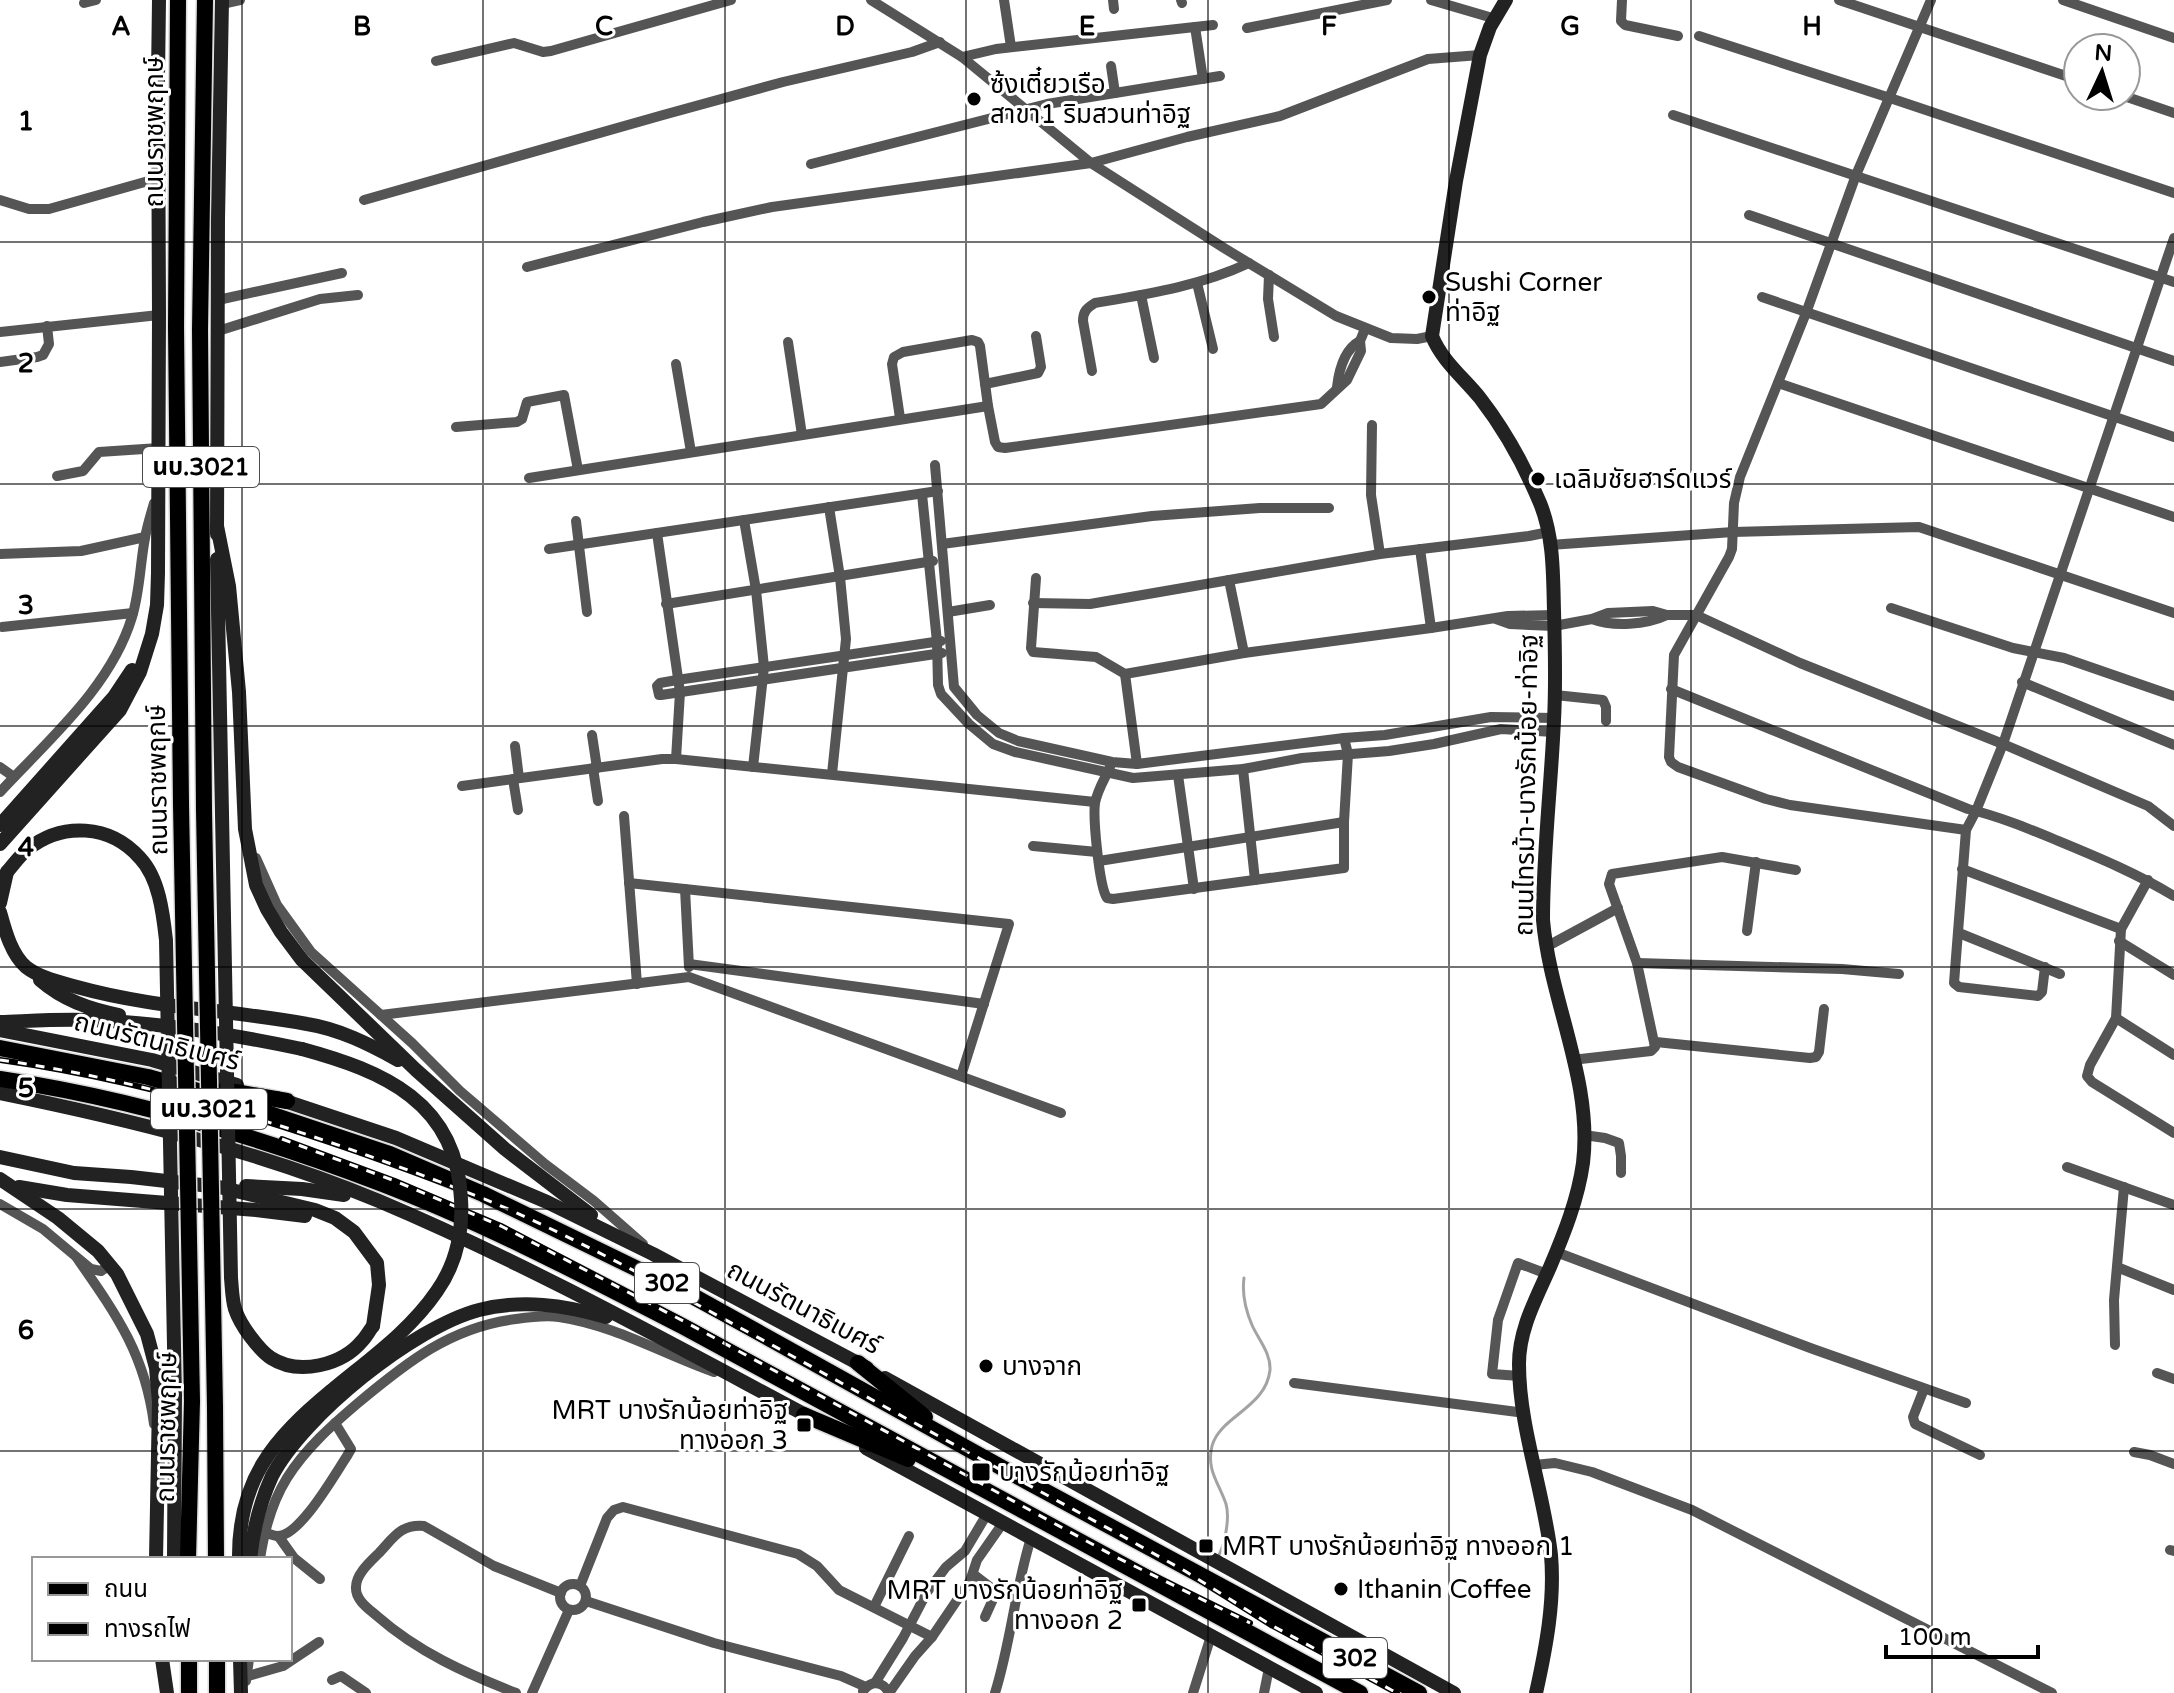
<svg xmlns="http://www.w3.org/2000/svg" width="2174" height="1693" font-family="'Varela Round','Noto Sans Thai',sans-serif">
<rect width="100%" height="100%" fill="#fff"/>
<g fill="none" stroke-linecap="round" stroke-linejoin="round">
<path stroke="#a3a3a3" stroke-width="3" d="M1218 1557C1225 1544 1230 1518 1226 1504 1219 1483 1206 1470 1212 1446 1220 1416 1266 1408 1270 1370 1271 1353 1258 1339 1252 1325 1246 1311 1242 1293 1244 1278"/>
<defs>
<g id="primary">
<path d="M178 0 176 327 181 804"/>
<path d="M204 810 200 330 205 0"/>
<path d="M0 1048 148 1077 216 1096 390 1154 483 1194 693 1296 1026 1481 1419 1693"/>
<path d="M0 1079C128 1098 259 1137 380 1183 484 1223 583 1275 682 1326L1360 1693"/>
<path d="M224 1090 287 1101"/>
<path d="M858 1363 925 1417"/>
<path d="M215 1407 216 1559"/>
<path d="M804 1415 908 1459"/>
<path d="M188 1559 192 1401"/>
<path d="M189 1659V1693"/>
<path d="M217 1659V1693"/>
</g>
</defs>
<use href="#primary" stroke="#dbdbdb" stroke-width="19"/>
<g stroke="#555" stroke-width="10">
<path d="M871 0 962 57 1091 163 1224 248 1336 316 1391 338 1417 339 1432 336"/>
<path d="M1004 0 1011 47"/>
<path d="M1113 0 1114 9"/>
<path d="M1181 0 1182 3"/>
<path d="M1431 0 1496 19"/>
<path d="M1622 0 1621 21 1625 25 1678 36"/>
<path d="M1839 0 2078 80"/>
<path d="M1931 0 1856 175 1806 313 1740 477 1734 503 1732 549 1729 557 1674 655 1669 757 1671 762 1678 767 1766 799 1790 805 1966 830"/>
<path d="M2063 0 2174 38"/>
<path d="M84 3 96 0"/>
<path d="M222 4 240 0"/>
<path d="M1195 27 1203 79"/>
<path d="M1247 28 1387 0"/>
<path d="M1699 36 1890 98 2174 193"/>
<path d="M962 57 996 49 1213 25"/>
<path d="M436 61 514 43 543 52 551 51 731 0"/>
<path d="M1111 66 1115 93"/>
<path d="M2124 96 2174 113"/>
<path d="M1673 115 2174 282"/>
<path d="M811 164 1047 104 1220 76"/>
<path d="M0 200 29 209H49L159 178"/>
<path d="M364 200 663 115 783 82 912 52 940 42"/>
<path d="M1749 215 2174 361"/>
<path d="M527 267 703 222 772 207 1091 163 1187 137 1280 116 1428 59 1480 55"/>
<path d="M1269 275 1268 299 1274 337"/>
<path d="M1197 283 1213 349"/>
<path d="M1141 295 1154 358"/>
<path d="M1762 297 2174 437"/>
<path d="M218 300 342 273"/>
<path d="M218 331 320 299 358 295"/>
<path d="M0 332 159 315"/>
<path d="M788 342 802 435"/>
<path d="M0 362 37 357 43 355 49 344 47 326"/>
<path d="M676 364 691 452"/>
<path d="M1092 371 1083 321C1083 311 1087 308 1095 303 1148 294 1200 286 1249 263"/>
<path d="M1778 383 2174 517"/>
<path d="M985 384 1038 373 1041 367 1036 336"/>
<path d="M1337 387C1339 370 1345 349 1360 341"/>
<path d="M900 418 892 364 894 357 903 352 972 340 978 342 980 346 988 406"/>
<path d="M1372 425 1371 495 1380 554"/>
<path d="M456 427 517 422 522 419 527 402 564 395 578 470"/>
<path d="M935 465 954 687 977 715 999 733 1018 741 1112 762 1137 764 1344 738 1385 735 1491 717 1554 718"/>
<path d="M57 476 83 471 99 452 159 448"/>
<path d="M529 478 988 406 995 442 998 447 1005 448 1321 404 1347 380 1361 351 1360 341 1365 329"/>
<path d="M922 494 937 642 938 685 941 694 969 724 993 744 1015 752 1133 778 1243 769 1302 758 1389 751 1434 744 1501 729 1554 732"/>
<path d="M829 507 840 577 846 639 832 774"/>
<path d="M744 520 756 590 764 667 753 767"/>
<path d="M576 521 587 612"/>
<path d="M657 533 680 692 676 759"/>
<path d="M942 544 1152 516 1260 508H1329"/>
<path d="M1550 545 1733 532 1919 527 2174 613"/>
<path d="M549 549 938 491"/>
<path d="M1420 549 1431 628"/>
<path d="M0 554 81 551 145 537"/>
<path d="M1036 578 1031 648 1033 652 1096 657 1125 674 1244 653 1431 628 1508 616 1554 615"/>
<path d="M1229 580 1244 653"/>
<path d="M1033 603 1090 604 1380 554 1529 536 1549 532"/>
<path d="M666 604 933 561"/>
<path d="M1891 608 2013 648 2064 658 2174 696"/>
<path d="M948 612 990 605"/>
<path d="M1496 619 1510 624 1554 626 1592 619 1608 613 1653 611 1667 615H1696L1800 663 2003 744 2148 806 2174 826"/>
<path d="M1592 619C1613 627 1646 625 1667 615"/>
<path d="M2 627 133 613"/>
<path d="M941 641 677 680 660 683 657 686 659 695H661L942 653"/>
<path d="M1125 674 1137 764"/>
<path d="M2022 682 2174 745"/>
<path d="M1671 689 1968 809C1998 816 2027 828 2056 840 2097 857 2136 873 2174 896"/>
<path d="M1555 695 1603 700 1606 707V721"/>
<path d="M592 735 597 768"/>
<path d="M515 746 519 778"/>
<path d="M0 767 14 777"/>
<path d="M1110 767C1105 778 1097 791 1095 803 1093 818 1099 886 1107 898L1113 899 1344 868V822L1348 754 1344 738"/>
<path d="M593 768 598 801"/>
<path d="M1243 769 1255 880"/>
<path d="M1178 775 1194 889"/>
<path d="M513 779 518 810"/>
<path d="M462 786 662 759H676L1095 802"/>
<path d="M0 792C48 740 111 687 132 617 140 591 140 564 145 538 147 526 151 514 154 503"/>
<path d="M624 816 637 984"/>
<path d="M1033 846 1097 852"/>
<path d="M256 858 277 905 311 952 412 1043 460 1091 545 1164 594 1201 643 1244"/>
<path d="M1099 861 1344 822"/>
<path d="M1962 869 2121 929"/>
<path d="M2148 880 2121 929 2116 1018 2090 1065 2087 1076 2092 1082 2174 1133"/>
<path d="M629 883 1009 924 961 1076"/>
<path d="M685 889 689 967"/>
<path d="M1747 931 1756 862"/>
<path d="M1959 933 2060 974"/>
<path d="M2119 941 2174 975"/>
<path d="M1546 947 1618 908"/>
<path d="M1637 963 1842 969 1899 974"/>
<path d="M689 964 984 1004"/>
<path d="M2045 967 2042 992 2038 996 1959 987 1954 983 1966 830 1976 811 2003 744 2174 238"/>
<path d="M381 1015 689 977 1061 1113"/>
<path d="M2116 1018 2174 1055"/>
<path d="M1656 1042 1810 1058 1816 1057 1819 1052 1824 1009"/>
<path d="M1572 1060 1651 1051 1655 1047 1637 963 1609 884 1612 874 1722 857 1796 870"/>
<path d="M1584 1135 1605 1138 1619 1143 1621 1156V1173"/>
<path d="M2067 1167 2174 1205"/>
<path d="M0 1204 43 1229 91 1269 101 1271 110 1265"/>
<path d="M1556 1252 1813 1349 1966 1403"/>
<path d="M77 1258C116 1314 145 1354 154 1424"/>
<path d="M2117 1267 2174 1290"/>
<path d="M2115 1345 2114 1300 2124 1187"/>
<path d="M2157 1373 2174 1379"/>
<path d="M1520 1376 1492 1374 1498 1320 1518 1263 1547 1274"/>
<path d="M1294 1383 1525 1413"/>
<path d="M1924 1389 1913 1417 1915 1424 1980 1455"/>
<path d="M2134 1452 2150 1455 2174 1464"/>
<path d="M1534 1465 1555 1463 1592 1472 1692 1510 2052 1693"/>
<path d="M266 1533C270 1534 274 1536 278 1536 300 1536 335 1474 347 1456L351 1449 335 1423"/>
<path d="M279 1537 294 1558 320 1579"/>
<path d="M2170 1550 2174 1551"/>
<path d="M260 1559C264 1532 272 1502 287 1478 306 1448 331 1426 358 1403 407 1362 451 1327 516 1319 530 1317 545 1315 559 1317 614 1325 663 1354 714 1372"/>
<path d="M973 1574 994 1590V1597L985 1617"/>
<circle cx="573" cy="1597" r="13"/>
<path d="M580 1586 607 1518 614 1510 623 1507 798 1554 817 1566 839 1590 932 1637"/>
<path d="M586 1601 714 1643 841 1676 866 1687"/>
<path d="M874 1607 909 1536"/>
<path d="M248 1676 283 1666 319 1642"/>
<path d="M332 1680 341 1676 366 1693"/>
<path d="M246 1681 249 1659"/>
<path d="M875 1683 903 1638 927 1592 946 1567 965 1551 987 1514"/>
<path d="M863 1691C871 1680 883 1681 889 1693L915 1656 932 1637 970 1581 977 1560 1003 1523"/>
<path d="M516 1693C465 1673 418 1652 377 1616 369 1609 355 1600 356 1587 356 1574 370 1562 379 1553 394 1537 401 1524 424 1526L494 1566 561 1593"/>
<path d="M532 1693 569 1610"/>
<path d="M995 1693C1011 1642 1015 1589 1031 1538"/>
<path d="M1193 1693 1211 1636"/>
<path d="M1264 1693 1269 1668"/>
</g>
<g stroke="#222" stroke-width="14">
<path d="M1506 0 1490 27 1480 55 1456 181 1432 336C1442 361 1464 378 1480 398 1504 429 1525 467 1540 503 1554 537 1553 576 1554 611 1555 647 1556 684 1554 720 1551 787 1543 853 1543 920 1550 1001 1593 1081 1583 1163 1578 1199 1564 1234 1550 1267 1536 1299 1519 1329 1519 1364 1519 1427 1544 1492 1551 1555 1555 1601 1546 1648 1536 1693"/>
<path d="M217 526 229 586 239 692 245 829 256 885 267 909 281 932 302 960 416 1070 505 1149 591 1215"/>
<path d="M217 534 218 219 222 0"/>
<path d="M217 559 222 814"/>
<path d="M0 825 114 697 132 670"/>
<path d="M0 844 120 710 140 672 152 634 157 605 158 573 159 315 158 77 159 0"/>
<path d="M0 903 7 872"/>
<path d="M0 912C5 930 11 954 26 967 40 978 60 982 77 987 152 1008 231 1010 307 1024 339 1029 369 1044 398 1060"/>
<path d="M40 980C63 1000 89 1009 119 1015"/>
<path d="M0 1022C29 1021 58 1019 87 1020 159 1022 231 1034 302 1049"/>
<path d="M0 1030 152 1060 237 1085"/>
<path d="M0 1093C128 1119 258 1151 379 1201 528 1264 670 1343 813 1419"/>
<path d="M276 1098 396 1138 547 1202 653 1254 867 1368"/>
<path d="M0 1157 74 1173 131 1177 219 1187 315 1210 335 1218 354 1232 377 1263 379 1285 373 1326"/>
<path d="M0 1179 58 1218 98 1251 117 1274 147 1334 156 1368 159 1402 156 1559"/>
<path d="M246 1186 302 1189 344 1195"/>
<path d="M19 1187 67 1195 256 1210 305 1216"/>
<path d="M885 1378 1454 1693"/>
<path d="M866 1448 1316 1693"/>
<path d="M174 1559 175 1396"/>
<path d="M239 1559C238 1480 273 1439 331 1391"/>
<path d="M250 1559C253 1531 260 1502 272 1476 303 1416 414 1327 479 1310 522 1299 564 1305 606 1317"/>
<path d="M162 1659 167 1693"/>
<path d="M240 1659 241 1693"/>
</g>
<use href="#primary" stroke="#000" stroke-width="16"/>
<defs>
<g id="rail">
<path d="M0 1060C122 1077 242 1111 358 1152 408 1170 459 1188 508 1209 602 1251 692 1302 783 1351 896 1413 1010 1475 1124 1537L1185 1571 1271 1625 1397 1693"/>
<path d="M282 1139 395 1181 501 1226 689 1324 1114 1556 1250 1623"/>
</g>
</defs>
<use href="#rail" stroke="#000" stroke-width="6"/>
<use href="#rail" stroke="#fff" stroke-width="3" stroke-dasharray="9" stroke-linecap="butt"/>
<defs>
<g id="primary-bridge">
<path d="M181 804 192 1401"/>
<path d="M204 810 215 1407"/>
</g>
</defs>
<use href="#primary-bridge" stroke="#dbdbdb" stroke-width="19" stroke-linecap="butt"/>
<g stroke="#222" stroke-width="14">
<path d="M222 814 231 1278C232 1288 232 1299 235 1309 238 1318 244 1328 250 1336 256 1344 263 1353 271 1358 299 1376 342 1365 362 1341 366 1337 369 1331 373 1326"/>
<path d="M7 872C14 864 20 855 28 849 62 822 110 824 140 858 159 878 163 913 166 940L175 1396"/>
<path d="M302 1049C383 1071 457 1102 461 1199 463 1232 456 1264 437 1291 409 1332 368 1360 331 1391"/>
</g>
<use href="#primary-bridge" stroke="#000" stroke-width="16"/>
</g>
<path fill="none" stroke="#000" stroke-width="2" stroke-opacity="0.55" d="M242 0V1559M483 0V1693M725 0V1693M966 0V1693M1208 0V1693M1449 0V1693M1691 0V1693M1932 0V1693M0 242H2174M0 484H2174M0 726H2174M0 967H2174M0 1209H2174M0 1451H2174M242 1659V1693"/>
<g fill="#000" stroke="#fff" stroke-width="3">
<circle cx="974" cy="99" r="8"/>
<circle cx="1429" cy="297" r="8"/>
<circle cx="1538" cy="479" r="8"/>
<circle cx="986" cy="1366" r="8"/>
<rect x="796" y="1417" width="16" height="16" rx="4"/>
<rect x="971" y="1462" width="20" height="20" rx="4"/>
<rect x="1198" y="1538" width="16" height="16" rx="4"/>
<circle cx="1341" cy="1589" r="8"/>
<rect x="1131" y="1597" width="16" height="16" rx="4"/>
</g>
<g text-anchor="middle" stroke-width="6" stroke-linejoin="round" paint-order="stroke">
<g fill="#fff" stroke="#4c4c4c" stroke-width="2">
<rect x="143" y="447" width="116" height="40" rx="6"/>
<rect x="151" y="1089" width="116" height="40" rx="6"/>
<rect x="635" y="1263" width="64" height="40" rx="6"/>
<rect x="1323" y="1638" width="64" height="40" rx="6"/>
</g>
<g font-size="24" font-weight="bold" fill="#000">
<text x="201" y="475">นบ.3021</text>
<text x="209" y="1117">นบ.3021</text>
<text x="667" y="1291">302</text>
<text x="1355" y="1666">302</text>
</g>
<g font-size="26" fill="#000" stroke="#fff" text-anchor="start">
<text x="990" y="93">ซ้งเตี๋ยวเรือ<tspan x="990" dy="30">สาขา1 ริมสวนท่าอิฐ</tspan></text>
<text x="1445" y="291">Sushi Corner<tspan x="1445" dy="30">ท่าอิฐ</tspan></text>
<text x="1554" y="488">เฉลิมชัยฮาร์ดแวร์</text>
<text x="1002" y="1375">บางจาก</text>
<text x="788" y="1419" text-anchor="end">MRT บางรักน้อยท่าอิฐ<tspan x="788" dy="30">ทางออก 3</tspan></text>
<text x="999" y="1481">บางรักน้อยท่าอิฐ</text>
<text x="1222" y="1555">MRT บางรักน้อยท่าอิฐ ทางออก 1</text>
<text x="1357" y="1598">Ithanin Coffee</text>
<text x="1123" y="1599" text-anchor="end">MRT บางรักน้อยท่าอิฐ<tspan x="1123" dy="30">ทางออก 2</tspan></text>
</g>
<g font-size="26" fill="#000" stroke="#fff">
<text transform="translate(154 132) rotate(-90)" y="9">ถนนราชพฤกษ์</text>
<text transform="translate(157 780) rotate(-91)" y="9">ถนนราชพฤกษ์</text>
<text transform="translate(1526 785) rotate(-89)" y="9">ถนนไทรม้า-บางรักน้อย-ท่าอิฐ</text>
<text transform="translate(157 1041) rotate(14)" y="9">ถนนรัตนาธิเบศร์</text>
<text transform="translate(804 1307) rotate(28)" y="9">ถนนรัตนาธิเบศร์</text>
<text transform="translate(166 1427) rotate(-89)" y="9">ถนนราชพฤกษ์</text>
</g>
</g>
<g font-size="26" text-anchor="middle" font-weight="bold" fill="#000" stroke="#fff" stroke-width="6" stroke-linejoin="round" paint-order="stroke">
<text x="121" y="35">A</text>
<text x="362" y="35">B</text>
<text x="604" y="35">C</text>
<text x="845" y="35">D</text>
<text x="1087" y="35">E</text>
<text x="1329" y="35">F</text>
<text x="1570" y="35">G</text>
<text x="1812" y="35">H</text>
<text x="26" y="130">1</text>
<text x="26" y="372">2</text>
<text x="26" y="614">3</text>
<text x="26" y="856">4</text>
<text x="26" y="1097">5</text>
<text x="26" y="1339">6</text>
</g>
<rect x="32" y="1557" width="260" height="104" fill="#ffffff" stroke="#999999" stroke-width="2"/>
<rect x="48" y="1583" width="40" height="12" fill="#000000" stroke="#999999" stroke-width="2"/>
<text x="104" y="1597" font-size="24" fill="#000000">ถนน</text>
<rect x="48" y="1623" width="40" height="12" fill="#000000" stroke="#999999" stroke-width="2"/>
<text x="104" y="1637" font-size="24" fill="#000000">ทางรถไฟ</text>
<g transform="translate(2102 72) rotate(4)"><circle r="38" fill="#ffffff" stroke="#999999" stroke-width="2"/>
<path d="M0-6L14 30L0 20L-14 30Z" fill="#000000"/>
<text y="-12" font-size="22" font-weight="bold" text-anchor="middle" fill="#000000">N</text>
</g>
<path d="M1886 1645v12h152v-12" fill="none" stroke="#000000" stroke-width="4"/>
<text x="1898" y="1645" font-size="24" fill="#000000" stroke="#ffffff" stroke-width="6" paint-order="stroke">100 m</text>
</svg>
